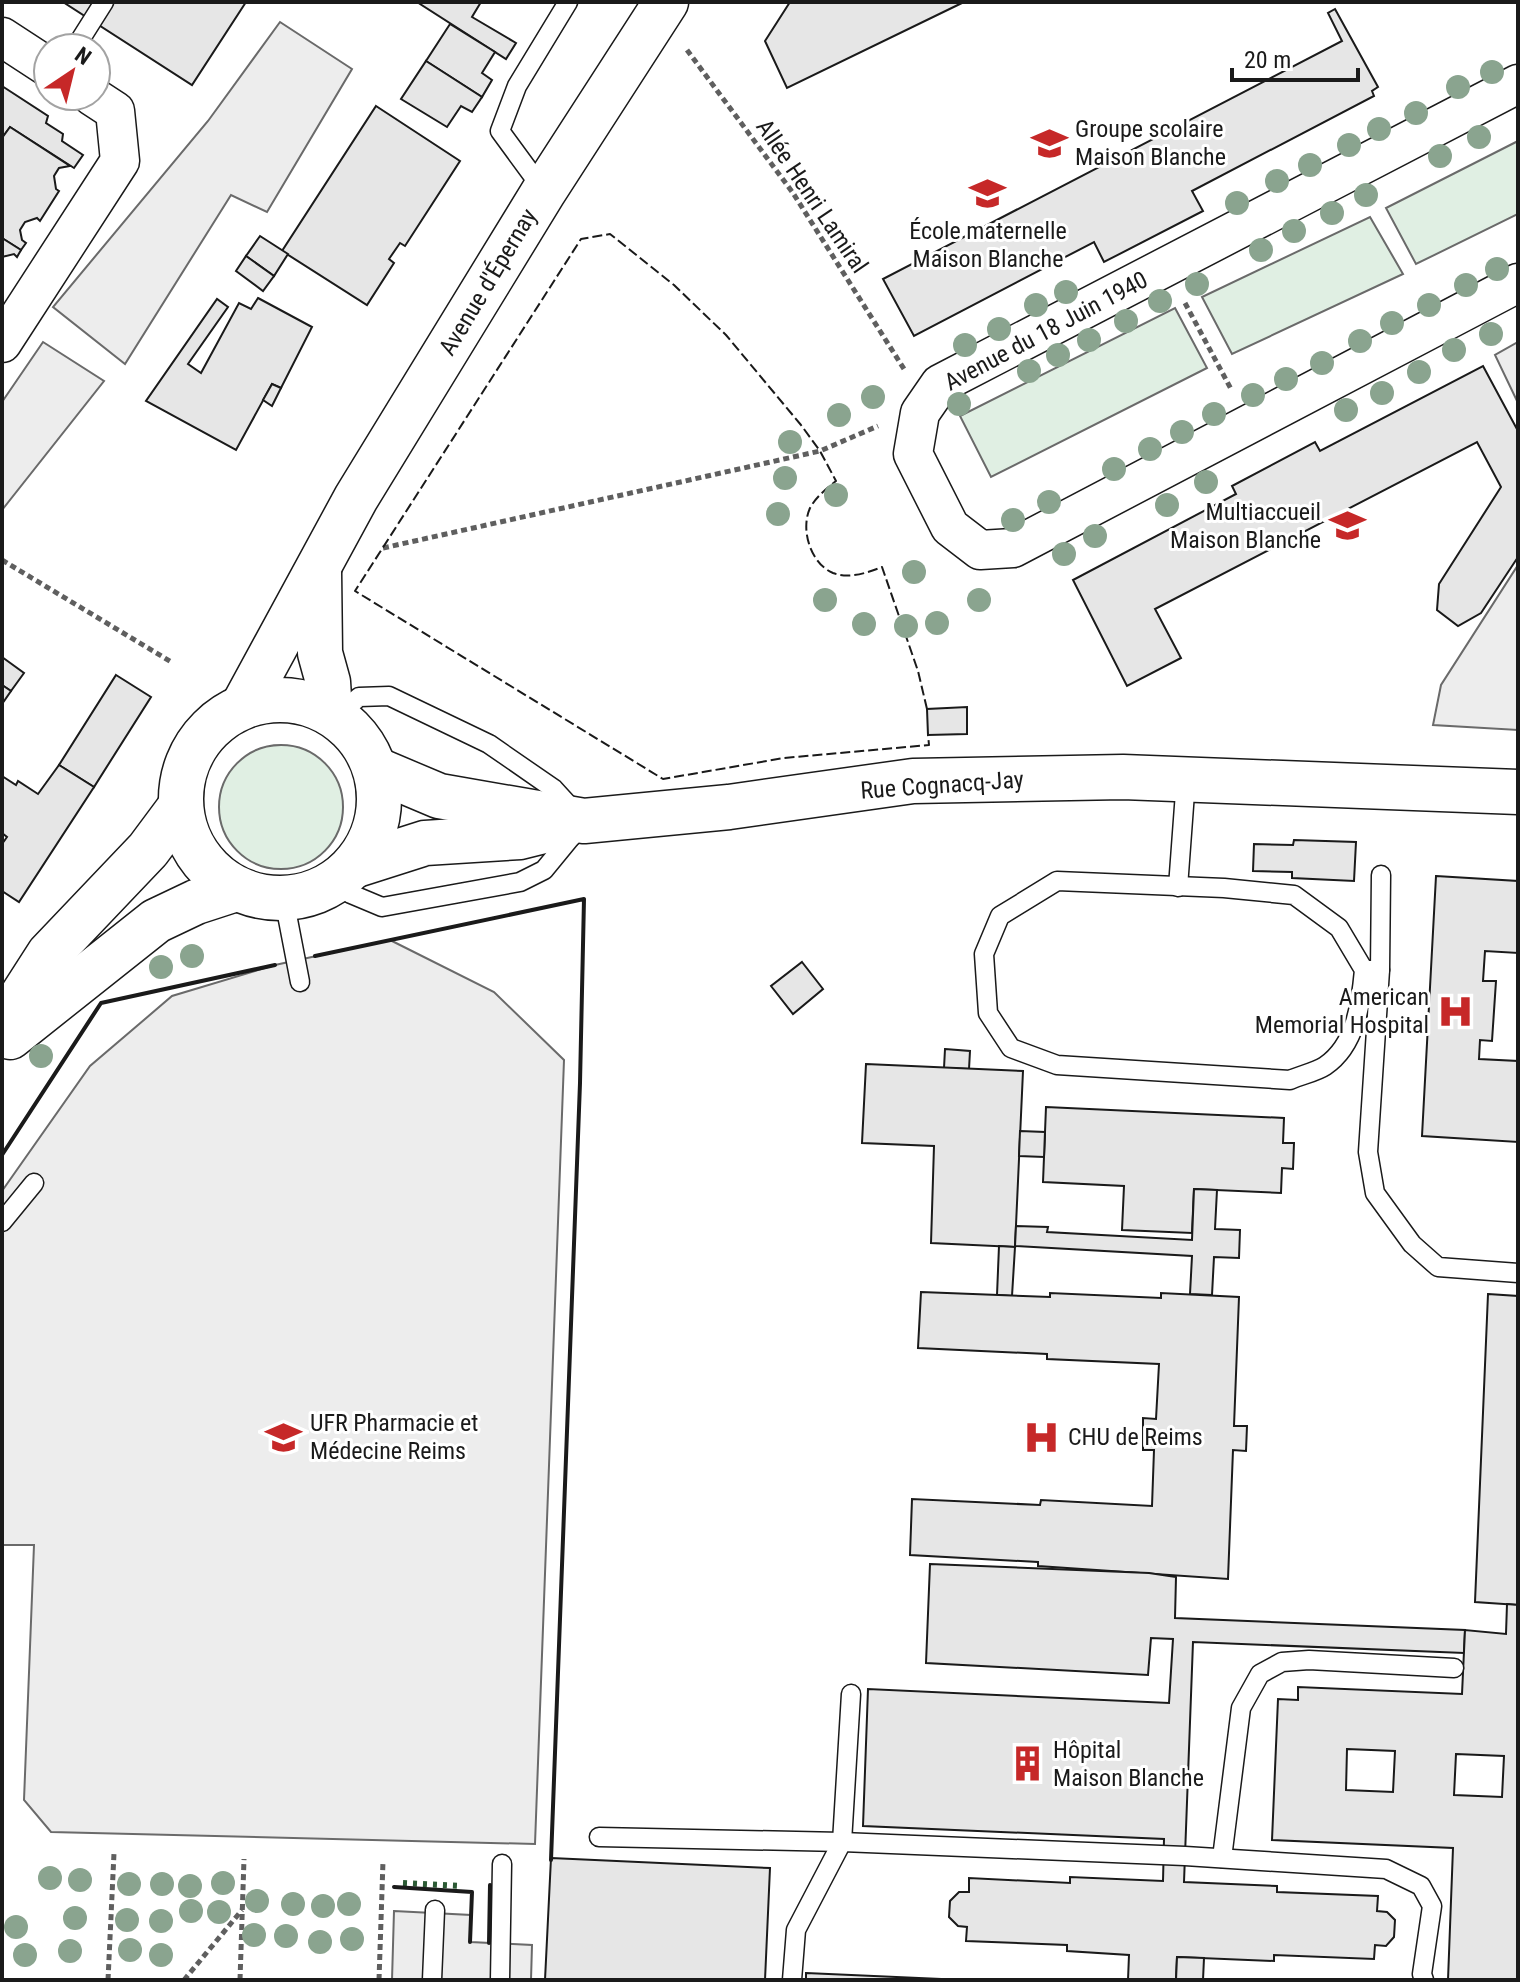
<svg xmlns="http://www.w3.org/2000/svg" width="1520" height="1982" font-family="'Roboto Condensed',sans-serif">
<rect width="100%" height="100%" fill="#fff"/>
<g fill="#e0efe3" stroke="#6a6a6a" stroke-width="2">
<path d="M1518 141V214L1416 264 1386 208Z"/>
<path d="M1370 217 1403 274 1232 354 1202 297Z"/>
<path d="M1175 308 1207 368 991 477 960 416Z"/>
<circle cx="281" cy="807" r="62"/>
</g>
<g fill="#ededed" stroke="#6a6a6a" stroke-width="2">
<path d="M280 22 352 69 267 212 231 195 125 364 53 307 208 121Z"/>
<path d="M43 342 104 381 2 510V402Z"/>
<path d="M1518 342V403L1495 355Z"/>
<path d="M1518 565V730L1433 725 1441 685Z"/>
<path d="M390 940 494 992 564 1060 535 1844 51 1832 24 1800 34 1545H2V1191L90 1066 172 996 275 965Z"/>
<path d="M394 1911 471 1915V1942L532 1945 531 1980H392Z"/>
</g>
<g fill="#e6e6e6" stroke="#1a1a1a" stroke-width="2" fill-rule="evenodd">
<path d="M63 2H246L192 85Z"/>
<path d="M417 2H481L472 17 516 43 506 59Z"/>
<path d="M790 2H964L787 88 765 41Z"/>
<path d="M1335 9 1378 87 1372 91 1374 96 1192 191 1203 211 1104 262 1094 242 914 336 883 279 1342 41 1328 13Z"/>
<path d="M450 24 495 52 482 73 492 80 482 97 426 61Z"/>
<path d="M426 61 482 97 472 112 461 106 447 127 401 99Z"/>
<path d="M2 86 48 116 46 123 63 134 62 141 83 155 74 168 10 127 2 138Z"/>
<path d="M376 106 460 161 405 246 400 243 389 259 394 263 367 305 282 251Z"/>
<path d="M10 127 70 166 59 168 54 176 56 189 59 191 40 221 37 218 25 222 20 230 22 240 26 243 21 250 2 238V138Z"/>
<path d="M260 236 288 254 274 276 246 256Z"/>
<path d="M2 238 21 250 17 257 14 254 2 257Z"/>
<path d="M246 256 274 276 263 291 236 271Z"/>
<path d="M258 298 312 327 281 388 272 384 236 450 146 401 217 299 228 307 188 364 201 373 239 303 251 309Z"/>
<path d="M1483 366 1518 431V557L1481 613 1458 626 1437 610 1439 584 1501 487 1477 442 1155 609 1181 658 1127 686 1073 580 1236 494 1232 486 1315 442 1320 451Z"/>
<path d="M272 384 281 388 272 406 263 400Z"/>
<path d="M2 657 24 673 11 691 2 685Z"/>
<path d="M116 675 151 697 94 787 59 765Z"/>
<path d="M2 685 11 691 2 704Z"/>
<path d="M967 707V734L928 735 927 709Z"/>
<path d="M59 765 94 787 19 902 2 891V844L7 837 2 833V776L16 785 18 781 38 794Z"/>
<path d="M1294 840 1356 842 1354 881 1292 878V872L1253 871 1254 844 1293 845Z"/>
<path d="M1436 876 1518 881V953L1485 951 1483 981H1496L1492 1041 1480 1040 1479 1059 1518 1061V1142L1422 1136Z"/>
<path d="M802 962 823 989 793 1014 771 986Z"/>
<path d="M945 1049 970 1051 969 1069 944 1068Z"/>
<path d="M866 1064 1023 1071 1015 1247 931 1243 934 1146 862 1143Z"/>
<path d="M1046 1107 1284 1118 1283 1143H1294L1293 1169 1282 1168 1281 1193 1194 1189 1192 1233 1122 1230 1124 1186 1043 1182Z"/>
<path d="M1020 1131 1045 1132 1044 1157 1019 1156Z"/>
<path d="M1194 1189 1217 1190 1215 1229 1240 1230 1239 1258 1214 1257 1212 1295 1190 1294 1192 1256 1015 1246 1016 1226 1048 1227 1047 1232 1192 1240Z"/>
<path d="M999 1246 1015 1247 1012 1296 997 1295Z"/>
<path d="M921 1292 1050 1297V1293L1161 1298V1293L1239 1297 1234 1426H1247L1246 1451 1233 1450 1228 1579 1038 1566V1562L910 1555 912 1499 1040 1505 1041 1500 1152 1506 1154 1450H1143V1418L1156 1419 1159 1364 1047 1359V1354L918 1348Z"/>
<path d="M1488 1294 1518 1296V1605L1475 1602Z"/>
<path d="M930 1564 1149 1573 1176 1577 1175 1618 1465 1630 1464 1653 1193 1642 1184 1882 1277 1886V1892L1378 1896 1377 1911 1387 1912 1395 1920 1394 1937 1386 1946 1375 1945 1374 1959 1274 1955V1961L1177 1957 1176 1980H1128L1129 1955 1067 1951V1945L966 1941 967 1927 958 1926 949 1917 950 1901 959 1892H969V1878L1070 1883V1877L1163 1881 1164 1839 863 1826 868 1689 1169 1703 1173 1639 1151 1638 1148 1675 926 1663Z"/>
<path d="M1507 1604 1518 1605V1980H1448L1453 1848 1272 1840 1278 1699 1298 1700V1687L1462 1694 1465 1630 1506 1634ZM1347 1749 1395 1751 1393 1792 1346 1790ZM1456 1754 1504 1756 1502 1797 1454 1795Z"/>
<path d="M551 1858 770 1868 765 1980H545Z"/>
<path d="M1177 1957 1204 1958 1203 1980H1176Z"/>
<path d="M806 1973 964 1980H806Z"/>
</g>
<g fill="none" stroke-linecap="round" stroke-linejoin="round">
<defs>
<g id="service">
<path d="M75 48 104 2"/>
<path d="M544 191 500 131 517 86 568 2"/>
<path d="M336 717 359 697 389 696 489 744 554 789 575 812"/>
<path d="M1381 875 1380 970 1368 1152 1375 1193 1412 1244 1438 1267 1518 1273"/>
<path d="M335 883 351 894 382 907 520 882 544 870 576 831"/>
<path d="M1178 887 1186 779"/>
<path d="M284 899 300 982"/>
<path d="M1364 970C1361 1003 1356 1045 1325 1066 1316 1072 1301 1075 1290 1080L1057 1065 1011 1048 988 1013 984 954 1000 916 1057 881 1224 888 1294 895 1339 928 1364 970H1380"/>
<path d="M2 1222 34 1183"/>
<path d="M599 1837 842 1842 1185 1856 1386 1869 1421 1886 1432 1906 1422 1974 1424 1980"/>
<path d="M1222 1858 1241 1708 1260 1674 1282 1662 1309 1660 1454 1668"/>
<path d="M432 1980 435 1910"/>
<path d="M500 1980 502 1864"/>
<path d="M792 1980 796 1930 842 1842 851 1694"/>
</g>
<g id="minor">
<path d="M2 37 48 67"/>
<path d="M1518 84 940 384 920 413 913 454 950 527 980 550 1013 548 1518 283"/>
<path d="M2 343 120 161 115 111 92 96"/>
</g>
<g id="tertiary">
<path d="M375 769 439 796 584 821 729 807 913 781 1123 777 1518 792"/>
<path d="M356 865 425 843 520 837 564 826"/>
</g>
<g id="secondary">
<path d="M319 570 320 653 328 682 330 713"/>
<circle cx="280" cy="799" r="99"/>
<path d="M243 706 356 498 544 191 666 2"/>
<path d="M2 1027 49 954 148 850 180 807"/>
<path d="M10 1037 156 921 196 902 236 889"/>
</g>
</defs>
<use href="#service" stroke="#1a1a1a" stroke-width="21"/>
<use href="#minor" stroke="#1a1a1a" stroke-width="41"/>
<use href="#tertiary" stroke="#1a1a1a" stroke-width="47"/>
<use href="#secondary" stroke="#1a1a1a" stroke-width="47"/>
<g stroke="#5f5f5f" stroke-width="5" stroke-dasharray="6 4" stroke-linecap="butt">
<path d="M687 50 793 193 904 369"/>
<path d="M1185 303 1231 389"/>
<path d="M383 548 820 451 878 426"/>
<path d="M2 560 173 663"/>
<path d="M108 1980 114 1853"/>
<path d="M184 1980 242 1910"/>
<path d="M240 1980 244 1859"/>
<path d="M379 1980 383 1861"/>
</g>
<use href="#service" stroke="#fff" stroke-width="18"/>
<use href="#minor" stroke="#fff" stroke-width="38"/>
<use href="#tertiary" stroke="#fff" stroke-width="44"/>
<use href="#secondary" stroke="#fff" stroke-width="44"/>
<path stroke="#2b5a34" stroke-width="6" stroke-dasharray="4 6" stroke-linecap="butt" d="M403 1883 462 1886"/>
<path stroke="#1a1a1a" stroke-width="2" stroke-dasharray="10 4" stroke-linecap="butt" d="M927 709 918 671 882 567C867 573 849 579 833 573 811 564 800 530 810 508 816 497 826 489 836 481L820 451 801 425 726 335 674 285 610 234 581 239 355 591 663 779 784 758 929 745 928 735"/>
<g stroke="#1a1a1a" stroke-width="4">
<path d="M315 956 584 899 580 1083 551 1860"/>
<path d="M2 1155 101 1003 275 965"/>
<path d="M394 1887 472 1892 470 1942"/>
<path d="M489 1943 490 1885"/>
</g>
</g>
<g fill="#8aa48f">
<circle cx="1492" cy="72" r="12"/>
<circle cx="1458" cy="87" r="12"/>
<circle cx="1416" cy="113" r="12"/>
<circle cx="1379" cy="129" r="12"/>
<circle cx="1479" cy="137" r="12"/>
<circle cx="1349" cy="145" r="12"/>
<circle cx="1440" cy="156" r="12"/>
<circle cx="1310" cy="165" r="12"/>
<circle cx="1277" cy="181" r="12"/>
<circle cx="1366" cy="195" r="12"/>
<circle cx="1237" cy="203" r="12"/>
<circle cx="1332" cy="213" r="12"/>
<circle cx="1294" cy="231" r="12"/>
<circle cx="1261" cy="250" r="12"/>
<circle cx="1497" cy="269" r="12"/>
<circle cx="1197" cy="284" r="12"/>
<circle cx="1466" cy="285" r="12"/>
<circle cx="1066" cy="292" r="12"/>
<circle cx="1160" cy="301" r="12"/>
<circle cx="1036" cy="305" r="12"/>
<circle cx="1429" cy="305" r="12"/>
<circle cx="1126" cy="321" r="12"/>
<circle cx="1392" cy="323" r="12"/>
<circle cx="999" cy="329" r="12"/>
<circle cx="1491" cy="334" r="12"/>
<circle cx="1089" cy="340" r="12"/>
<circle cx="1360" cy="341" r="12"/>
<circle cx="965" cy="345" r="12"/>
<circle cx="1454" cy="350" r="12"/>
<circle cx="1058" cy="355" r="12"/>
<circle cx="1322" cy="363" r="12"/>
<circle cx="1029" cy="371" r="12"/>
<circle cx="1419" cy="372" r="12"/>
<circle cx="1286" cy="379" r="12"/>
<circle cx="1382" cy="393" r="12"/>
<circle cx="1253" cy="395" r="12"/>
<circle cx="873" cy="397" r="12"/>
<circle cx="959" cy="404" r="12"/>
<circle cx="1346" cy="410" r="12"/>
<circle cx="1214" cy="414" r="12"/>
<circle cx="839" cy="415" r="12"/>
<circle cx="1182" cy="432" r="12"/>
<circle cx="790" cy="442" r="12"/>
<circle cx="1150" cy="449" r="12"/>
<circle cx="1114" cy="469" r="12"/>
<circle cx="785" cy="478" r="12"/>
<circle cx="1206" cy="482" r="12"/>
<circle cx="836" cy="495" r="12"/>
<circle cx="1049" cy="502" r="12"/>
<circle cx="1167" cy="505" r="12"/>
<circle cx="778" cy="514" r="12"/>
<circle cx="1013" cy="520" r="12"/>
<circle cx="1095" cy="536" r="12"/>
<circle cx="1064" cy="554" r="12"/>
<circle cx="914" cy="572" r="12"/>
<circle cx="825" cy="600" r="12"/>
<circle cx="979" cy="600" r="12"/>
<circle cx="937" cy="623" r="12"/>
<circle cx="864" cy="624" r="12"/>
<circle cx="906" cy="626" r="12"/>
<circle cx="192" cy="956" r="12"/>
<circle cx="161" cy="967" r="12"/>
<circle cx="41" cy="1056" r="12"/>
<circle cx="50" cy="1878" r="12"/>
<circle cx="80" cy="1880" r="12"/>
<circle cx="223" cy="1883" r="12"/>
<circle cx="129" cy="1884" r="12"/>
<circle cx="162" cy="1884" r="12"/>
<circle cx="190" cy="1886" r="12"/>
<circle cx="257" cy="1901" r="12"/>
<circle cx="293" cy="1904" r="12"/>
<circle cx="349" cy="1904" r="12"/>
<circle cx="323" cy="1906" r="12"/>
<circle cx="191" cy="1911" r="12"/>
<circle cx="219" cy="1912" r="12"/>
<circle cx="75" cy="1918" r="12"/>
<circle cx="127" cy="1920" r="12"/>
<circle cx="161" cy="1921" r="12"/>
<circle cx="16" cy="1927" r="12"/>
<circle cx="254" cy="1935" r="12"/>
<circle cx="286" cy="1936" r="12"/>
<circle cx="352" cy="1939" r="12"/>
<circle cx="320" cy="1942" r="12"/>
<circle cx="130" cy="1950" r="12"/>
<circle cx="70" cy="1951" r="12"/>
<circle cx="25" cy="1955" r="12"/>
<circle cx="161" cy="1955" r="12"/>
</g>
<defs>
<symbol id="school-bare" viewBox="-9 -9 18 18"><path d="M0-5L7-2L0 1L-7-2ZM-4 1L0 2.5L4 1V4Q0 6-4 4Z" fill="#c62828" stroke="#fff" stroke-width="2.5" paint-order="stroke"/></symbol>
<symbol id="hospital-bare" viewBox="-9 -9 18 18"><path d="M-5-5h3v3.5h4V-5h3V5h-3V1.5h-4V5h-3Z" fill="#c62828" stroke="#fff" stroke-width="2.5" paint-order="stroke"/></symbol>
<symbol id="university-bare" viewBox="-9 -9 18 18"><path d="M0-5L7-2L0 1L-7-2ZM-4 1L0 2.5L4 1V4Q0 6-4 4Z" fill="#c62828" stroke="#fff" stroke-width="2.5" paint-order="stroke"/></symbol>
<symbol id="building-bare" viewBox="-9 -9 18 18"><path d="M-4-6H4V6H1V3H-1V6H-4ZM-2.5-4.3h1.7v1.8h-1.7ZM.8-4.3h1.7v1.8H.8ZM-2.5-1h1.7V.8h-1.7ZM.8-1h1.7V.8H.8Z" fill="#c62828" stroke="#fff" stroke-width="2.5" paint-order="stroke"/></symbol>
</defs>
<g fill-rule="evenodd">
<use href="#school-bare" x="1024" y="118" width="51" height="51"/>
<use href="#school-bare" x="962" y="168" width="51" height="51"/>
<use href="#school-bare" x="1322" y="500" width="51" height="51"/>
<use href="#hospital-bare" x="1430" y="986" width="51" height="51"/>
<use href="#university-bare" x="258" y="1412" width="51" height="51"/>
<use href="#hospital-bare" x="1016" y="1412" width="51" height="51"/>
<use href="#building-bare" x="1002" y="1738" width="51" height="51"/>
</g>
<g text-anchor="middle" stroke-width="6" stroke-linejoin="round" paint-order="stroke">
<g font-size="24" fill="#1a1a1a" stroke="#fff" text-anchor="start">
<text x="1075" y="137">Groupe scolaire<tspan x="1075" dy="28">Maison Blanche</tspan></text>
<text x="988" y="239" text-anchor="middle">École maternelle<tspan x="988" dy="28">Maison Blanche</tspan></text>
<text x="1321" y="520" text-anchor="end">Multiaccueil<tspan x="1321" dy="28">Maison Blanche</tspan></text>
<text x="1429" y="1005" text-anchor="end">American<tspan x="1429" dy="28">Memorial Hospital</tspan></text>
<text x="310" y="1431">UFR Pharmacie et<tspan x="310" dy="28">Médecine Reims</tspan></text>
<text x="1068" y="1445">CHU de Reims</text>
<text x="1053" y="1758">Hôpital<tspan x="1053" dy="28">Maison Blanche</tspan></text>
</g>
<g font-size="24" fill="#1a1a1a" stroke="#fff">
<text transform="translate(812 196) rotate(56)" y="8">Allée Henri Lamiral</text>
<text transform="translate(488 282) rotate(-59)" y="8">Avenue d'Épernay</text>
<text transform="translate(1046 331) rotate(-28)" y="8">Avenue du 18 Juin 1940</text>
<text transform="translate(942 785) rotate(-4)" y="8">Rue Cognacq-Jay</text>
</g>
</g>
<rect width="1520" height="1982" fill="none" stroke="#1a1a1a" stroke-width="8"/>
<g transform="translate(72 72) rotate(35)"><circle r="38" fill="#ffffff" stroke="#a3a3a3" stroke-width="2"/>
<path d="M0-6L14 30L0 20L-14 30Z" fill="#c62828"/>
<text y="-12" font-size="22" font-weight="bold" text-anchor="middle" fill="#1a1a1a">N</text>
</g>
<path d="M1232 68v12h126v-12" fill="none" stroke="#1a1a1a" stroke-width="4"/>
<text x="1244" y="68" font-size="24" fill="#1a1a1a" stroke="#ffffff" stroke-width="6" paint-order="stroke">20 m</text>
</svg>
